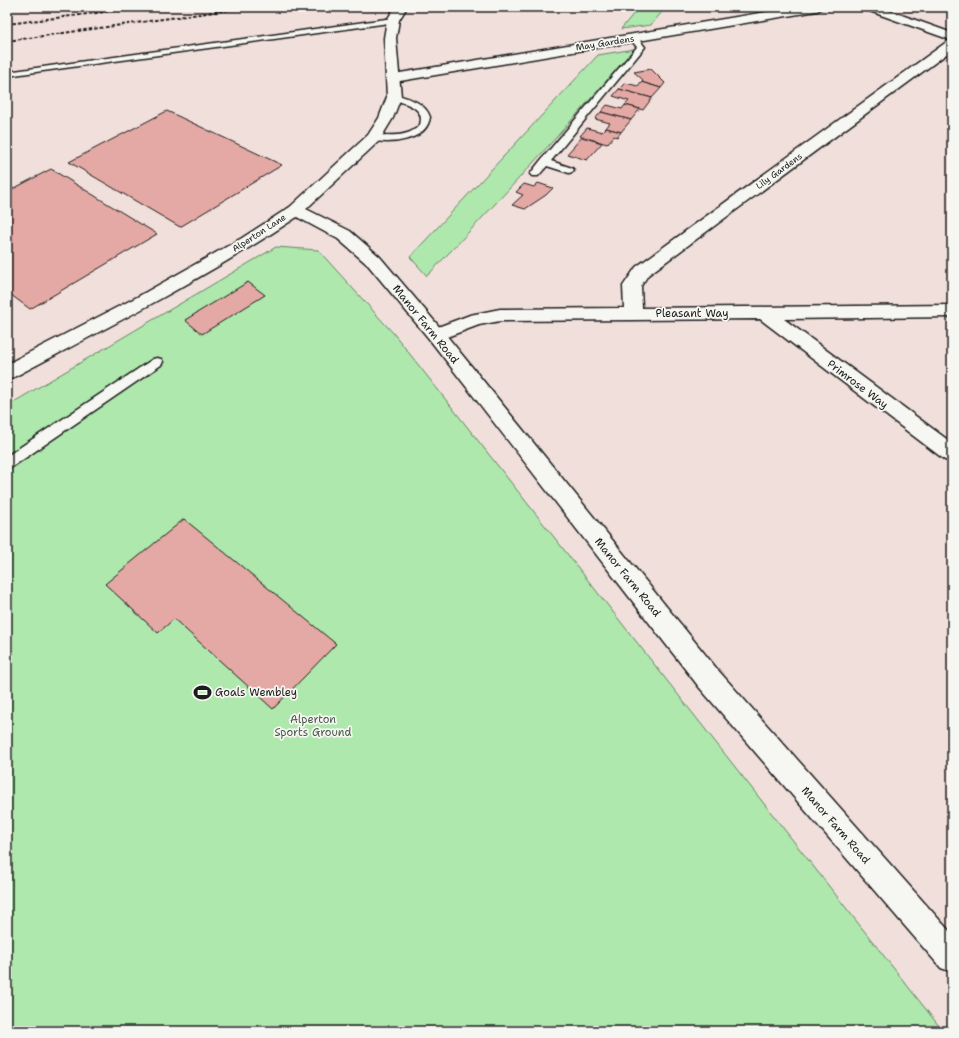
<svg xmlns="http://www.w3.org/2000/svg" width="959" height="1038" font-family="'Shantell Sans',sans-serif">
<rect width="100%" height="100%" fill="#f1dfdb"/>
<filter id="ink" filterUnits="userSpaceOnUse"><feTurbulence type="fractalNoise" baseFrequency=".025" numOctaves="2"/><feDisplacementMap in="SourceGraphic" scale="8" xChannelSelector="R" yChannelSelector="G"/><feConvolveMatrix kernelMatrix="1 2 1 2 8 2 1 2 1" color-interpolation-filters="sRGB"/></filter>
<g filter="url(#ink)">
<g fill="#aee8ad" stroke="#658264">
<path d="M637 7H666L651 25 621 29 635 12Z"/>
<path d="M634 49C567 127 498 202 427 276L410 257 598 55Z"/>
<path d="M276 247 318 250 394 334 943 1031H7V406Z"/>
</g>
<g fill="#e4a9a4" stroke="#1c1c1c">
<path d="M651 69 665 83 661 88 641 82 643 80 634 72Z"/>
<path d="M641 82 661 88 652 98 619 89 625 83 638 86Z"/>
<path d="M619 89 652 98 643 110 640 109 625 105 629 101 613 96Z"/>
<path d="M607 105 622 109 625 105 640 109 631 120 601 112Z"/>
<path d="M167 111 282 165 180 227 69 162Z"/>
<path d="M601 112 631 120 621 132 606 128 610 123 595 119Z"/>
<path d="M587 128 602 132 606 128 621 132 617 137 614 136 607 144 580 136Z"/>
<path d="M582 137 602 143 587 160 567 154Z"/>
<path d="M51 169 157 234 30 309 7 292V192Z"/>
<path d="M538 183 553 188 546 195 525 209 512 205 523 195 516 192 524 184 534 187Z"/>
<path d="M248 282 265 295 202 334 185 320Z"/>
<path d="M184 519 336 644 273 709 174 619 158 633 105 584Z"/>
</g>
<g fill="none" stroke-linecap="round" stroke-linejoin="round">
<defs>
<g id="lane">
<path d="M393 18 397 20 396 22 7 76V72Z"/>
<path d="M631 37H637L645 47 551 161 572 168 574 170 572 172 569 173 547 166 538 176H532L530 174 541 160 637 47 630 39Z"/>
<path d="M394 94C408 98 425 102 430 117 427 141 390 145 371 140L369 138 371 136 374 135C390 135 408 138 420 125 426 107 404 103 391 99L390 97Z"/>
<path d="M157 358 161 359 163 362 161 365 12 467 7 468V456L153 359Z"/>
</g>
<g id="street">
<path d="M796 7H823L821 9 817 11 394 82 389 81 387 78 389 75 394 74Z"/>
<path d="M862 7H879L952 33V50L648 275 641 286 642 308 952 305V317L784 319 952 443V462L945 460 760 319 500 321 479 325 436 341 430 340 427 335 430 330 470 315 500 309 624 308 623 286 636 267 948 41 951 40 864 9Z"/>
</g>
<path id="secondary" d="M395 7H407L399 20 396 38 401 97 393 118 379 141 306 209 350 231 380 257 442 330 717 669 952 934V972L941 968 699 687 430 340 368 265 338 239 297 217C207 277 110 326 14 377L7 379V364L139 296 242 238 290 207 368 135 379 118 387 97 384 38 387 20Z"/>
</defs>
<use href="#lane" stroke="#1c1c1c" stroke-width="3"/>
<use href="#street" stroke="#1c1c1c" stroke-width="3"/>
<use href="#secondary" stroke="#1c1c1c" stroke-width="3"/>
<use href="#lane" fill="#f6f6f2" fill-rule="evenodd"/>
<use href="#street" fill="#f6f6f2" fill-rule="evenodd"/>
<use href="#secondary" fill="#f6f6f2" fill-rule="evenodd"/>
<g stroke="#1c1c1c" stroke-width="2" stroke-dasharray="3.5 2" stroke-linecap="butt">
<path d="M7 24 144 7"/>
<path d="M7 41 249 7"/>
</g>
</g>
</g>
<defs>
<symbol id="stadium-bare" viewBox="-9 -9 18 18"><path d="M0-5a6.5 5 0 1 0 0 10a6.5 5 0 1 0 0-10ZM-3.5-1.8h7v3.6h-7Z" fill="#1c1c1c" stroke="#f6f6f2" stroke-width="2.5" paint-order="stroke"/></symbol>
</defs>
<g fill-rule="evenodd">
<use href="#stadium-bare" x="190" y="680" width="25" height="25"/>
</g>
<g text-anchor="middle" stroke-width="3.5" stroke-linejoin="round" paint-order="stroke">
<g font-size="9" fill="#1c1c1c" stroke="#f6f6f2">
<text transform="translate(605 43) rotate(-9)" y="3">May Gardens</text>
<text transform="translate(779 171) rotate(-36)" y="3">Lily Gardens</text>
<text transform="translate(259 233) rotate(-33)" y="3">Alperton Lane</text>
</g>
<g font-size="11" fill="#1c1c1c" stroke="#f6f6f2">
<text x="692" y="317">Pleasant Way</text>
<text transform="translate(426 324) rotate(51)" y="4">Manor Farm Road</text>
<text transform="translate(858 384) rotate(37)" y="4">Primrose Way</text>
<text transform="translate(628 577) rotate(51)" y="4">Manor Farm Road</text>
<text transform="translate(836 825) rotate(49)" y="4">Manor Farm Road</text>
</g>
<g font-size="11" fill="#1c1c1c" stroke="#f6f6f2" text-anchor="start">
<text x="215" y="696">Goals Wembley</text>
</g>
<g font-size="11" fill="#485948" stroke="#f6f6f2">
<text x="313" y="723">Alperton<tspan x="313" dy="13">Sports Ground</tspan></text>
</g>
</g>
<rect width="959" height="1038" fill="none" stroke="#f6f6f2" stroke-width="24"/>
<rect x="12" y="12" width="935" height="1014" fill="none" stroke="#1c1c1c" stroke-width="1.5" filter="url(#ink)"/>
</svg>
